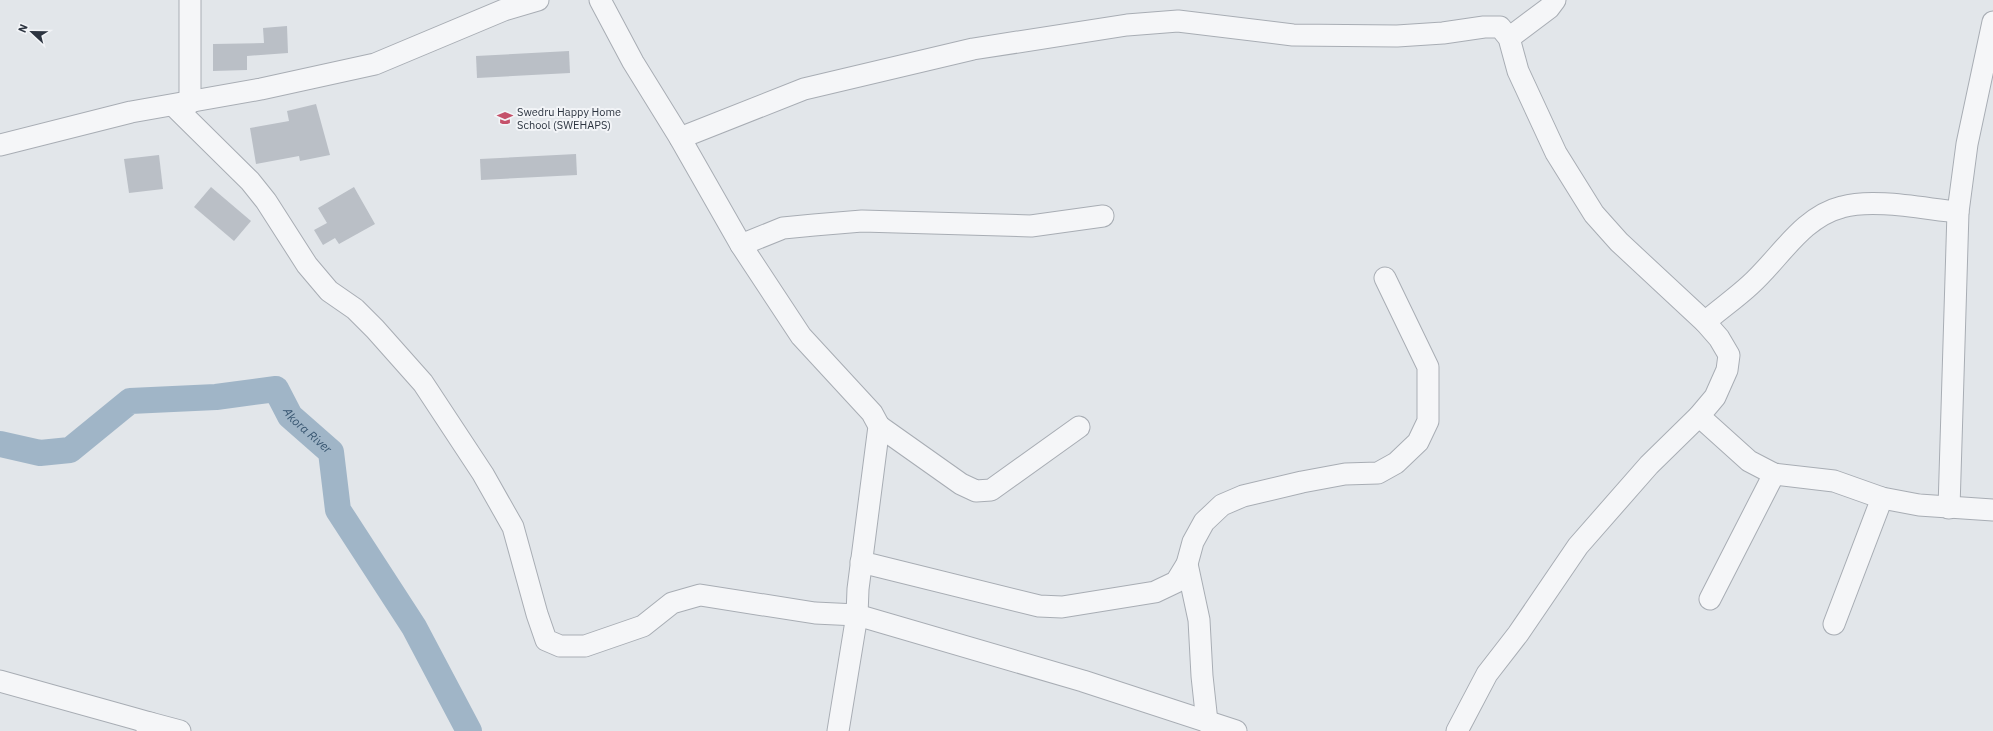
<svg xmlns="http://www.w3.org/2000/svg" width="1993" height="731" font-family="'IBM Plex Sans',sans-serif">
<rect width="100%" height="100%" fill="#e2e6ea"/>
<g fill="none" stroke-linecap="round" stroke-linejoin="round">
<path stroke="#a0b5c7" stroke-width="26" id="s1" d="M0 444 40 453 70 450 130 401 216 397 276 389 290 416 331 452 338 510 414 627 469 731"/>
</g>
<g fill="#babfc6">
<path d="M287 26 288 53 247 56V70L213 71V44L264 43 263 28Z"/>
<path d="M569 51 570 73 477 78 476 56Z"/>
<path d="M316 104 330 155 300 161 299 156 256 164 250 128 289 121 287 111Z"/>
<path d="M576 154 577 175 481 180 480 159Z"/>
<path d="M159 155 163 189 129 193 124 159Z"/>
<path d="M211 187 251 221 234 241 194 207Z"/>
<path d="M354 187 375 224 339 244 335 238 323 245 314 230 327 223 318 208Z"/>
</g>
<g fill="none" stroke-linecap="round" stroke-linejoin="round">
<defs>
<g id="minor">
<path d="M190 0V103"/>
<path d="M600 0 633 62 680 138 741 245 801 336 872 413 879 426 858 589 857 615 838 731"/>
<path d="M1509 38 1549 8 1555 0"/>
<path d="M174 106 250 181 266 201 307 265 329 291 355 309 375 329 423 383 483 474 513 527 537 614 546 640 560 646H585L643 626 672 603 700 595 815 613 857 615 1083 681 1236 731"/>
<path d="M680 138 804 89 973 49 1127 25 1178 21 1293 35 1397 36 1443 33 1484 27H1500L1509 38 1518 71 1556 153 1594 214 1619 242 1705 322 1719 338 1729 355 1727 370 1715 397 1699 416 1649 465 1578 546 1518 634 1487 674 1457 731"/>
<path d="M0 145 131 112 261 89 375 64 504 10 538 0"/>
<path d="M741 245 783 228 814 225 862 221 1031 226 1103 216"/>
<path d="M1705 322C1720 309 1736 298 1750 285 1780 258 1802 217 1842 207 1874 198 1925 209 1958 212"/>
<path d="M1699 416 1749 461 1774 474 1834 481 1882 498 1919 505 1993 510"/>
<path d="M879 426 961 484 976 491 991 490 1079 427"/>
<path d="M1949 508 1958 212 1967 144 1993 22"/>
<path d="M861 562 1039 606 1062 607 1155 592 1176 582 1187 564 1193 542 1204 522 1222 505 1243 496 1302 482 1345 474 1378 473 1396 463 1418 442 1428 421V367L1385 278"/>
<path d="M1187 564 1199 620 1202 676 1207 722"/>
<path d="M1710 599 1774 474"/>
<path d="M1834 624 1882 498"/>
<path d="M0 681 136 719 150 723 147 731"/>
<path d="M150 723 180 731"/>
</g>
</defs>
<use href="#minor" stroke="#a8adb4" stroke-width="23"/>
<use href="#minor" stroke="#f5f6f8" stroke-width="21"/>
</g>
<defs>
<symbol id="school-bare" viewBox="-9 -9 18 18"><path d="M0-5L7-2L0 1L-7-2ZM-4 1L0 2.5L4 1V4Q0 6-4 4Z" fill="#c5516a" stroke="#f2f4f7" stroke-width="2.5" paint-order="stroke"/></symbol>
</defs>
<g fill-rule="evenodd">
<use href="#school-bare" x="494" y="107" width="22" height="22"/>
</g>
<g text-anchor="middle" stroke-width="4" stroke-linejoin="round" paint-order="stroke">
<g font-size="11" fill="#2c3440" stroke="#f2f4f7" text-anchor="start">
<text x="517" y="116">Swedru Happy Home<tspan x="517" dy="13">School (SWEHAPS)</tspan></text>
</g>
<g font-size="12" font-style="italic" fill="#385671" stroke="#f2f4f7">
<text dy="4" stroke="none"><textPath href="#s1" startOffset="348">Akora River</textPath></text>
</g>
</g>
<g transform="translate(32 32) rotate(292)" stroke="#f2f4f7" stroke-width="3" paint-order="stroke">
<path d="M0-3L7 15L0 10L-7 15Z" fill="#2c3440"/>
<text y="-6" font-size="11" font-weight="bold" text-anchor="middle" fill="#2c3440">N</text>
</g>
</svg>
